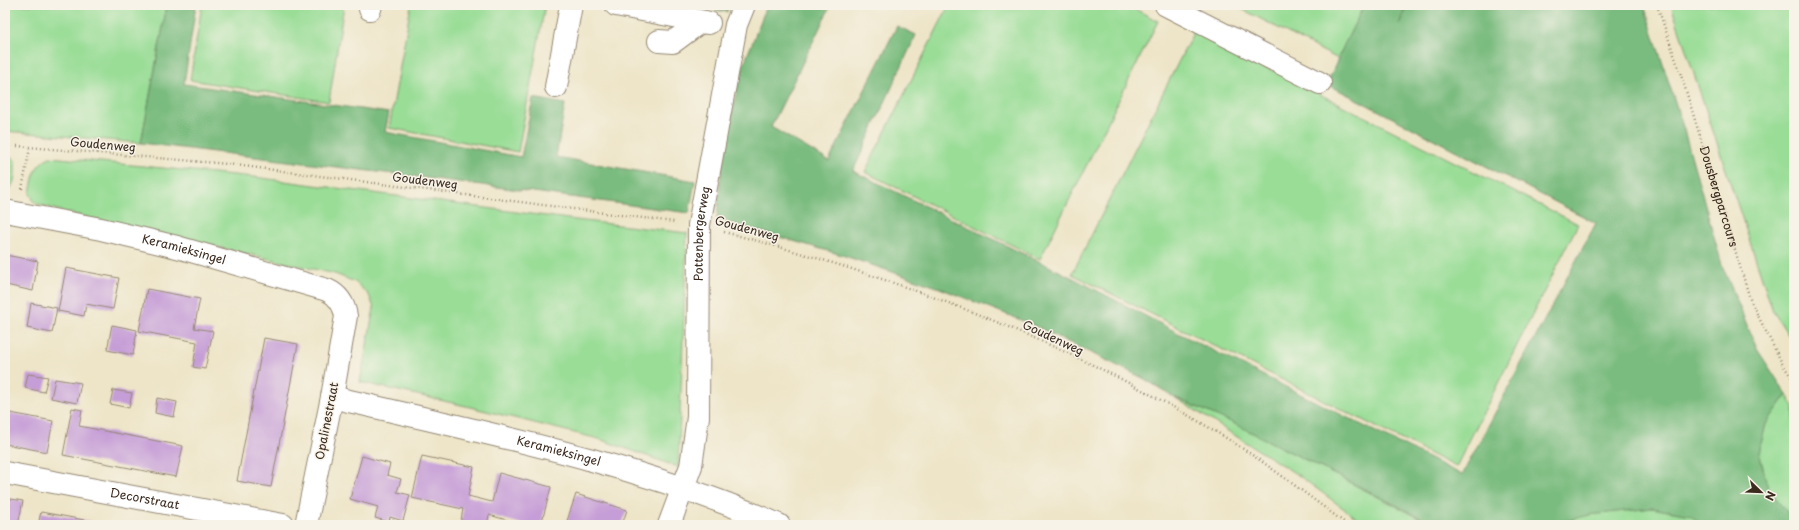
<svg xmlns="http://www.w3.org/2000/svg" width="1799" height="530" font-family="'Playpen Sans',sans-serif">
<rect width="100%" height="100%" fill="#f7f3e8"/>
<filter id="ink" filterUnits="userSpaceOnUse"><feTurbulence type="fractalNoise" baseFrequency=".025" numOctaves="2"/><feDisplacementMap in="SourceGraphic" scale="8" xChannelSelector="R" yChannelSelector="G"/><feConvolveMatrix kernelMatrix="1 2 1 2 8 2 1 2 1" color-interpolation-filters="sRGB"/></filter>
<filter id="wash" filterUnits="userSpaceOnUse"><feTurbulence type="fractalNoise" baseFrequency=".012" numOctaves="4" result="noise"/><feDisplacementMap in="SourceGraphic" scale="16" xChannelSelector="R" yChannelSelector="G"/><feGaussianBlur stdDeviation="0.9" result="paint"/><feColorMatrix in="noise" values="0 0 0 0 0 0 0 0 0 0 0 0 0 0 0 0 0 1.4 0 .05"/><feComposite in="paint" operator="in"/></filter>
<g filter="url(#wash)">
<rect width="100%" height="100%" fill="#eee5c8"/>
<g fill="#99dd96" stroke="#6a845a">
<path d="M5 5H167L141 143 5 131Z"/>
<path d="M202 5H344L329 102 190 80Z"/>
<path d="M411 5H545L518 152 389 128Z"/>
<path d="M949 5H1127L1158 21 1040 259 865 172Z"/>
<path d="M1234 5H1364L1338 59Z"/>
<path d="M1671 5H1794V344L1773 311Z"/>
<path d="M1194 31 1578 224 1456 467 1072 274Z"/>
<path d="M5 152 15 160C15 172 17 186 5 192Z"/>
<path d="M50 157 254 177 576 220 687 233 678 467 599 439 466 406 360 382 374 308 369 295 355 282 335 274 60 211 35 203 30 194C33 178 34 164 50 157Z"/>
<path d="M1787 395 1794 407V521L1768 488 1759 452 1766 424Z"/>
<path d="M1174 397 1233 423 1433 525H1366L1301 477Z"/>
<path d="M1652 508 1690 515 1703 525H1550L1589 515Z"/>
</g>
<g fill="#7abc7f" stroke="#5a734e">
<path d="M167 5H196L184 84 389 113 385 132 521 157 533 98 565 104 556 157 695 181 689 213 467 183 141 143Z"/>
<path d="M686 5H728L727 12Z"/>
<path d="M767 5H831L771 127 829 161 897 26 916 35 853 171 1069 276 1180 334 1462 475 1596 223 1327 84 1344 45 1364 5H1406L1399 25 1408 5H1644L1684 130 1722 265 1757 349 1787 395 1766 424 1759 452 1768 488 1794 521V525H1703L1690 515 1652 508 1589 515 1550 525H1435L1233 423 1174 397 1143 378 1031 324 937 287 842 255 717 219 721 173 740 74Z"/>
</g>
<g id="blocks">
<g fill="#c69ed7">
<path d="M5 255 38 261 33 291 6 285 5 289Z"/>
<path d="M66 268 119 278 113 309 86 304 84 316 58 311Z"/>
<path d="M147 289 200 299 194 328 213 331 205 369 193 367 197 342 139 331Z"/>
<path d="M31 303 57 308 52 333 27 328Z"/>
<path d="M112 325 137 330 133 355 107 350Z"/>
<path d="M264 338 298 344 271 487 237 481Z"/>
<path d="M28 374 48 377 44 392 25 388Z"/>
<path d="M55 379 81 383 77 403 51 398Z"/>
<path d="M113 390 132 393 129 408 110 404Z"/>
<path d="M157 398 177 402 174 417 155 413Z"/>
<path d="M72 408 82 410 79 426 183 446 176 477 63 455Z"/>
<path d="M5 412 53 421 47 452 5 444Z"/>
<path d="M362 456 390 464 387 475 401 479 397 492 410 495 403 521 390 517 389 522 375 518 378 507 350 499Z"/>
<path d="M422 456 474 467 468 496 492 502 499 473 551 487 541 525H525L489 515 487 525H460L463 509 412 498Z"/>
<path d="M576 494 627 510 622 525 566 524Z"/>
<path d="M5 498 23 501 18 525H5Z"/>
<path d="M41 512 106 524V525H38Z"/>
</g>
</g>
</g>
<g filter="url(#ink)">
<use href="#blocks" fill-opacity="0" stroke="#948873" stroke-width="1"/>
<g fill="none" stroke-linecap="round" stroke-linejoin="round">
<defs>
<g id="minor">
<path d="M616 5 705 22"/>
<path d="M1166 5 1320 83"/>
<path d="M370 9 371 5"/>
<path d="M659 41 673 42 700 22 709 23"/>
<path d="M556 87 571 5"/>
<path id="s2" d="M5 211 101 229 177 247 327 290C338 295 344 304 346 316L332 397 306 525"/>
<path id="s3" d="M332 397C485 433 634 462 779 525"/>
<path id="s4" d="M5 473 283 525"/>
<path id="s5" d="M669 525 691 466 698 417 699 225 736 25 744 5"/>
</g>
</defs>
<use href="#minor" stroke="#948873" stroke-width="24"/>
<g stroke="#948873" stroke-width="2.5" stroke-dasharray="1 3" stroke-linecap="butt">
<path id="s1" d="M1657 5 1683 81 1751 302 1783 365 1794 381"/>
<path d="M5 145 228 164 674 222"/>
<path d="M22 189 30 148"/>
<path d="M724 232C898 277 1069 342 1223 436 1267 463 1307 495 1348 525"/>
</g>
<use href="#minor" stroke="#fff" stroke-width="22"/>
</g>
</g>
<g text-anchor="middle" stroke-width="3" stroke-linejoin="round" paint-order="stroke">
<g font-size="12" fill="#3b2a1e" stroke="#f7f3e8">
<text transform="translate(103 145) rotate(5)" y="4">Goudenweg</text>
<text transform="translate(425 181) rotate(7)" y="4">Goudenweg</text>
<text dy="4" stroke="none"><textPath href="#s1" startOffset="201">Dousbergparcours</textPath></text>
<text transform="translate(747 229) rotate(15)" y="4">Goudenweg</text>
<text dy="4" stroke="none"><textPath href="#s5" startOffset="296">Pottenbergerweg</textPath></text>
<text dy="4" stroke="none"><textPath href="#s2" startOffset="183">Keramieksingel</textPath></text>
<text transform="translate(1053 338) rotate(25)" y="4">Goudenweg</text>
<text transform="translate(327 421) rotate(-79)" y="4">Opalinestraat</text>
<text dy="4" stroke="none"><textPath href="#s3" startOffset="233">Keramieksingel</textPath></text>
<text dy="4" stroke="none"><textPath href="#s4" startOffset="142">Decorstraat</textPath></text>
</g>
</g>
<rect width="1799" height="530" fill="none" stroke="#f7f3e8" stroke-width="20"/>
<g transform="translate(1761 492) rotate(113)" stroke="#f7f3e8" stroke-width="3" paint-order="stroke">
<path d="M0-3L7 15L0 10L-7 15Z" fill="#3b2a1e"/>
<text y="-6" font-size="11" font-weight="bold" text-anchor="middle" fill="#3b2a1e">N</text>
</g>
</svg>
